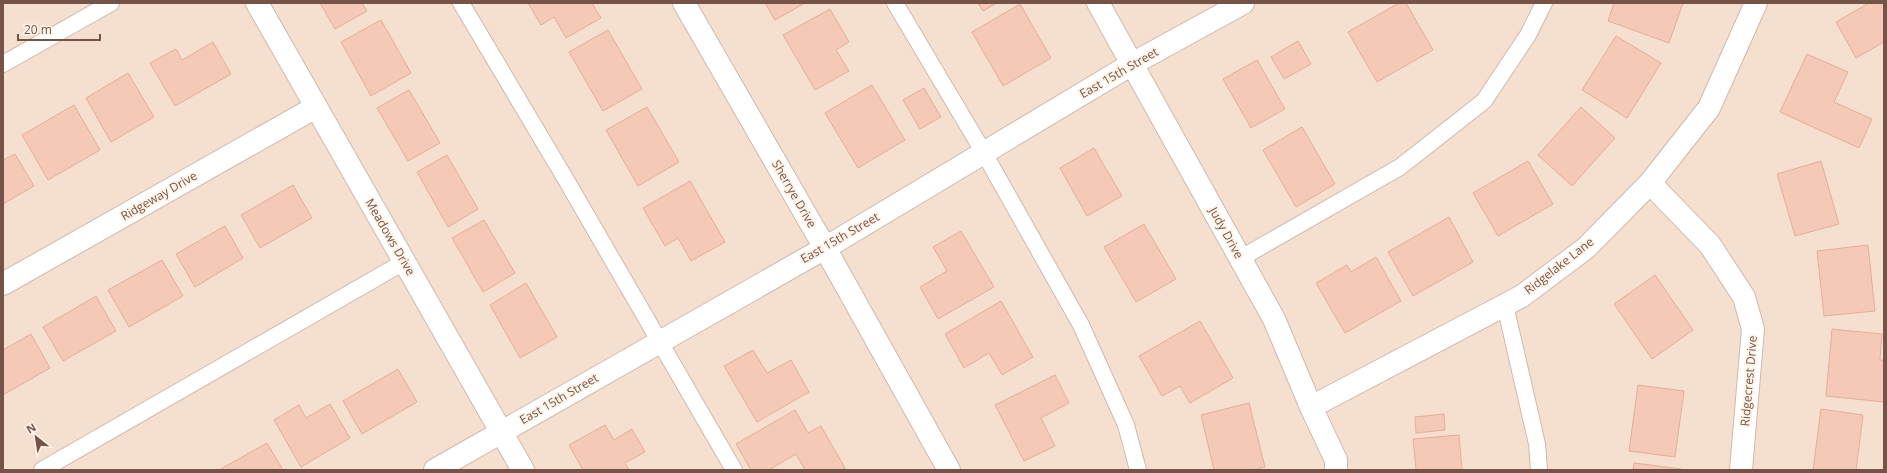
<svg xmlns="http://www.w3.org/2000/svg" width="1887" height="473" font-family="'Open Sans',sans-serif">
<rect width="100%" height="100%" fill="#fdefe2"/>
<rect fill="#f5e0d0" x="3" y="3" width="1881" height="467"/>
<g fill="#f4c9b8" stroke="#e7ad98">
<path d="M320 3H362L367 11 335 29Z"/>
<path d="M528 3H592L601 18 566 38 554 17 541 25Z"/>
<path d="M765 3H805L775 20Z"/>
<path d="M978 3H997L983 11Z"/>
<path d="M1399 3H1406L1433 50 1377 82 1348 32Z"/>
<path d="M1614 3H1683L1669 43 1608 21Z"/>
<path d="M1869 3H1884V42L1856 58 1836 22Z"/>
<path d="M1020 4 1051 58 1003 86 972 32Z"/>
<path d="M830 9 849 42 836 50 849 71 815 90 783 35Z"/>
<path d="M381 20 411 73 371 96 341 42Z"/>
<path d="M608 30 642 89 603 111 569 52Z"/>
<path d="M1616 36 1661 63 1627 118 1582 90Z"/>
<path d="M1298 41 1311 64 1284 79 1271 57Z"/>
<path d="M213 42 231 74 175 106 150 63 176 49 182 60Z"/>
<path d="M1807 54 1848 72 1834 102 1872 119 1859 148 1780 112Z"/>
<path d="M1257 60 1285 109 1251 128 1223 79Z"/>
<path d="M128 73 154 117 111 142 86 98Z"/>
<path d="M872 85 905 140 858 168 825 113Z"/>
<path d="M924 88 941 117 920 129 903 100Z"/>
<path d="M409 90 440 143 408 161 377 108Z"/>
<path d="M74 105 100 150 48 180 22 135Z"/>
<path d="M647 107 679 162 638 186 606 130Z"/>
<path d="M1581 107 1615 138 1572 186 1538 155Z"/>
<path d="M1302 127 1335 184 1296 207 1263 150Z"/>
<path d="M1094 148 1122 196 1087 216 1060 168Z"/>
<path d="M15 154 34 186 3 204V160Z"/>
<path d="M447 155 478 209 448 227 417 172Z"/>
<path d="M1528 161 1553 204 1498 236 1473 193Z"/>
<path d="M1821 161 1839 224 1795 236 1777 174Z"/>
<path d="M690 181 725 242 691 261 678 238 665 246 643 208Z"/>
<path d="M293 185 312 218 260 248 241 215Z"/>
<path d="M1449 217 1473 262 1413 296 1388 252Z"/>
<path d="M484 220 515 273 483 292 452 238Z"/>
<path d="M1144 224 1176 279 1136 302 1104 247Z"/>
<path d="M225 226 243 258 195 287 176 254Z"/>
<path d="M961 231 994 287 938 319 920 287 947 271 933 247Z"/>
<path d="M1868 245 1875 311 1824 316 1817 251Z"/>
<path d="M1376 257 1401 301 1345 333 1316 283 1347 265 1351 272Z"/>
<path d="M162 260 183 296 129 327 108 290Z"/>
<path d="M1655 275 1693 330 1652 359 1614 304Z"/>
<path d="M526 283 557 337 520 358 490 305Z"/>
<path d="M96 296 116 331 63 361 43 327Z"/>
<path d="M1001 301 1033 357 1002 375 989 353 964 368 945 334Z"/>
<path d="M1200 321 1233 378 1190 403 1180 386 1162 396 1139 356Z"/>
<path d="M1832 329 1882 334 1880 360H1884V402L1826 396Z"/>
<path d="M31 334 50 368 3 395V350Z"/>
<path d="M753 350 767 373 791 360 809 392 757 422 724 366Z"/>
<path d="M398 369 417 402 362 434 343 401Z"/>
<path d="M1055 375 1069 403 1041 418 1055 446 1024 461 995 405Z"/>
<path d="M1638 385 1684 391 1675 457 1629 451Z"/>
<path d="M1249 403 1265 467 1253 470H1214L1201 415Z"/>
<path d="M330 404 350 438 301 467 274 420 299 405 306 418Z"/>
<path d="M1821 409 1863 415 1856 470H1813Z"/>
<path d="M795 410 808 433 821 426 845 468 842 470H805L796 454 769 470H751L736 444Z"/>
<path d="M1444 414 1445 430 1416 433 1415 417Z"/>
<path d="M605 425 614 440 632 429 645 452 625 463 629 470H583L569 445Z"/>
<path d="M1459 435 1462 470H1416L1413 439Z"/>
<path d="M267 443 283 470H219Z"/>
<path d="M1634 463 1681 469V470H1633Z"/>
</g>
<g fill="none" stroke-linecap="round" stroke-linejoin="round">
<defs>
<g id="lane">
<path d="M461 3 565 178 734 470"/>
<path d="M895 3 984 153 1081 325 1126 425 1138 470"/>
<path d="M3 64 111 3"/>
<path d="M1241 258 1400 167 1484 101 1528 35 1544 3"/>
<path d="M1505 305 1537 444 1539 470"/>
<path d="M42 470 404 262"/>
</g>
<g id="street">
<path d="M257 3 523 470"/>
<path d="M684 3 825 248 949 470"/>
<path d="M1098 3 1274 319 1311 407 1336 460V470"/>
<path d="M1650 183 1710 245 1744 297 1753 329 1741 470"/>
<path d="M3 284 316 107"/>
<path d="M1311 407 1522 296 1586 248 1650 183 1709 108 1756 3"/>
<path d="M435 470 825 248 1132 64 1243 3"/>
</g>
</defs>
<use href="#lane" stroke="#d1b8ab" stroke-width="18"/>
<use href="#street" stroke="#d1b8ab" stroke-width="24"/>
<use href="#lane" stroke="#fff" stroke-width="16"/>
<use href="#street" stroke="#fff" stroke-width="22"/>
</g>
<g text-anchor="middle" stroke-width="4" stroke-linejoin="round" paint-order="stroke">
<g font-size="12" fill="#765347" stroke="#fff4e9">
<text transform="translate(1119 73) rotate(-30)" y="4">East 15th Street</text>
<text transform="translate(794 194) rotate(60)" y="4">Sherrye Drive</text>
<text transform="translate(159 196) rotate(-30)" y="4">Ridgeway Drive</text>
<text transform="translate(1226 233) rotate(61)" y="4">Judy Drive</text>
<text transform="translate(390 237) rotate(60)" y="4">Meadows Drive</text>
<text transform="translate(840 238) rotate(-30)" y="4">East 15th Street</text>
<text transform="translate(1559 266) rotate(-38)" y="4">Ridgelake Lane</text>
<text transform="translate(1749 381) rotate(-85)" y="4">Ridgecrest Drive</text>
<text transform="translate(559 399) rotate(-30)" y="4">East 15th Street</text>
</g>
</g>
<rect width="1887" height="473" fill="none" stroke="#765347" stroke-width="8"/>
<g transform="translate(36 437) rotate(330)" stroke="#fff4e9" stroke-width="3" paint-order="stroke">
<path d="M0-3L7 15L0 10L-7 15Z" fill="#765347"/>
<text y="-6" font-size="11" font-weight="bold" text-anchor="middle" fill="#765347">N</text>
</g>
<path d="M18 34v6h82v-6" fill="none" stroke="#765347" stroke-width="2"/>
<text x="24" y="34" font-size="12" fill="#765347" stroke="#fff4e9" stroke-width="3" paint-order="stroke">20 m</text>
</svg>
